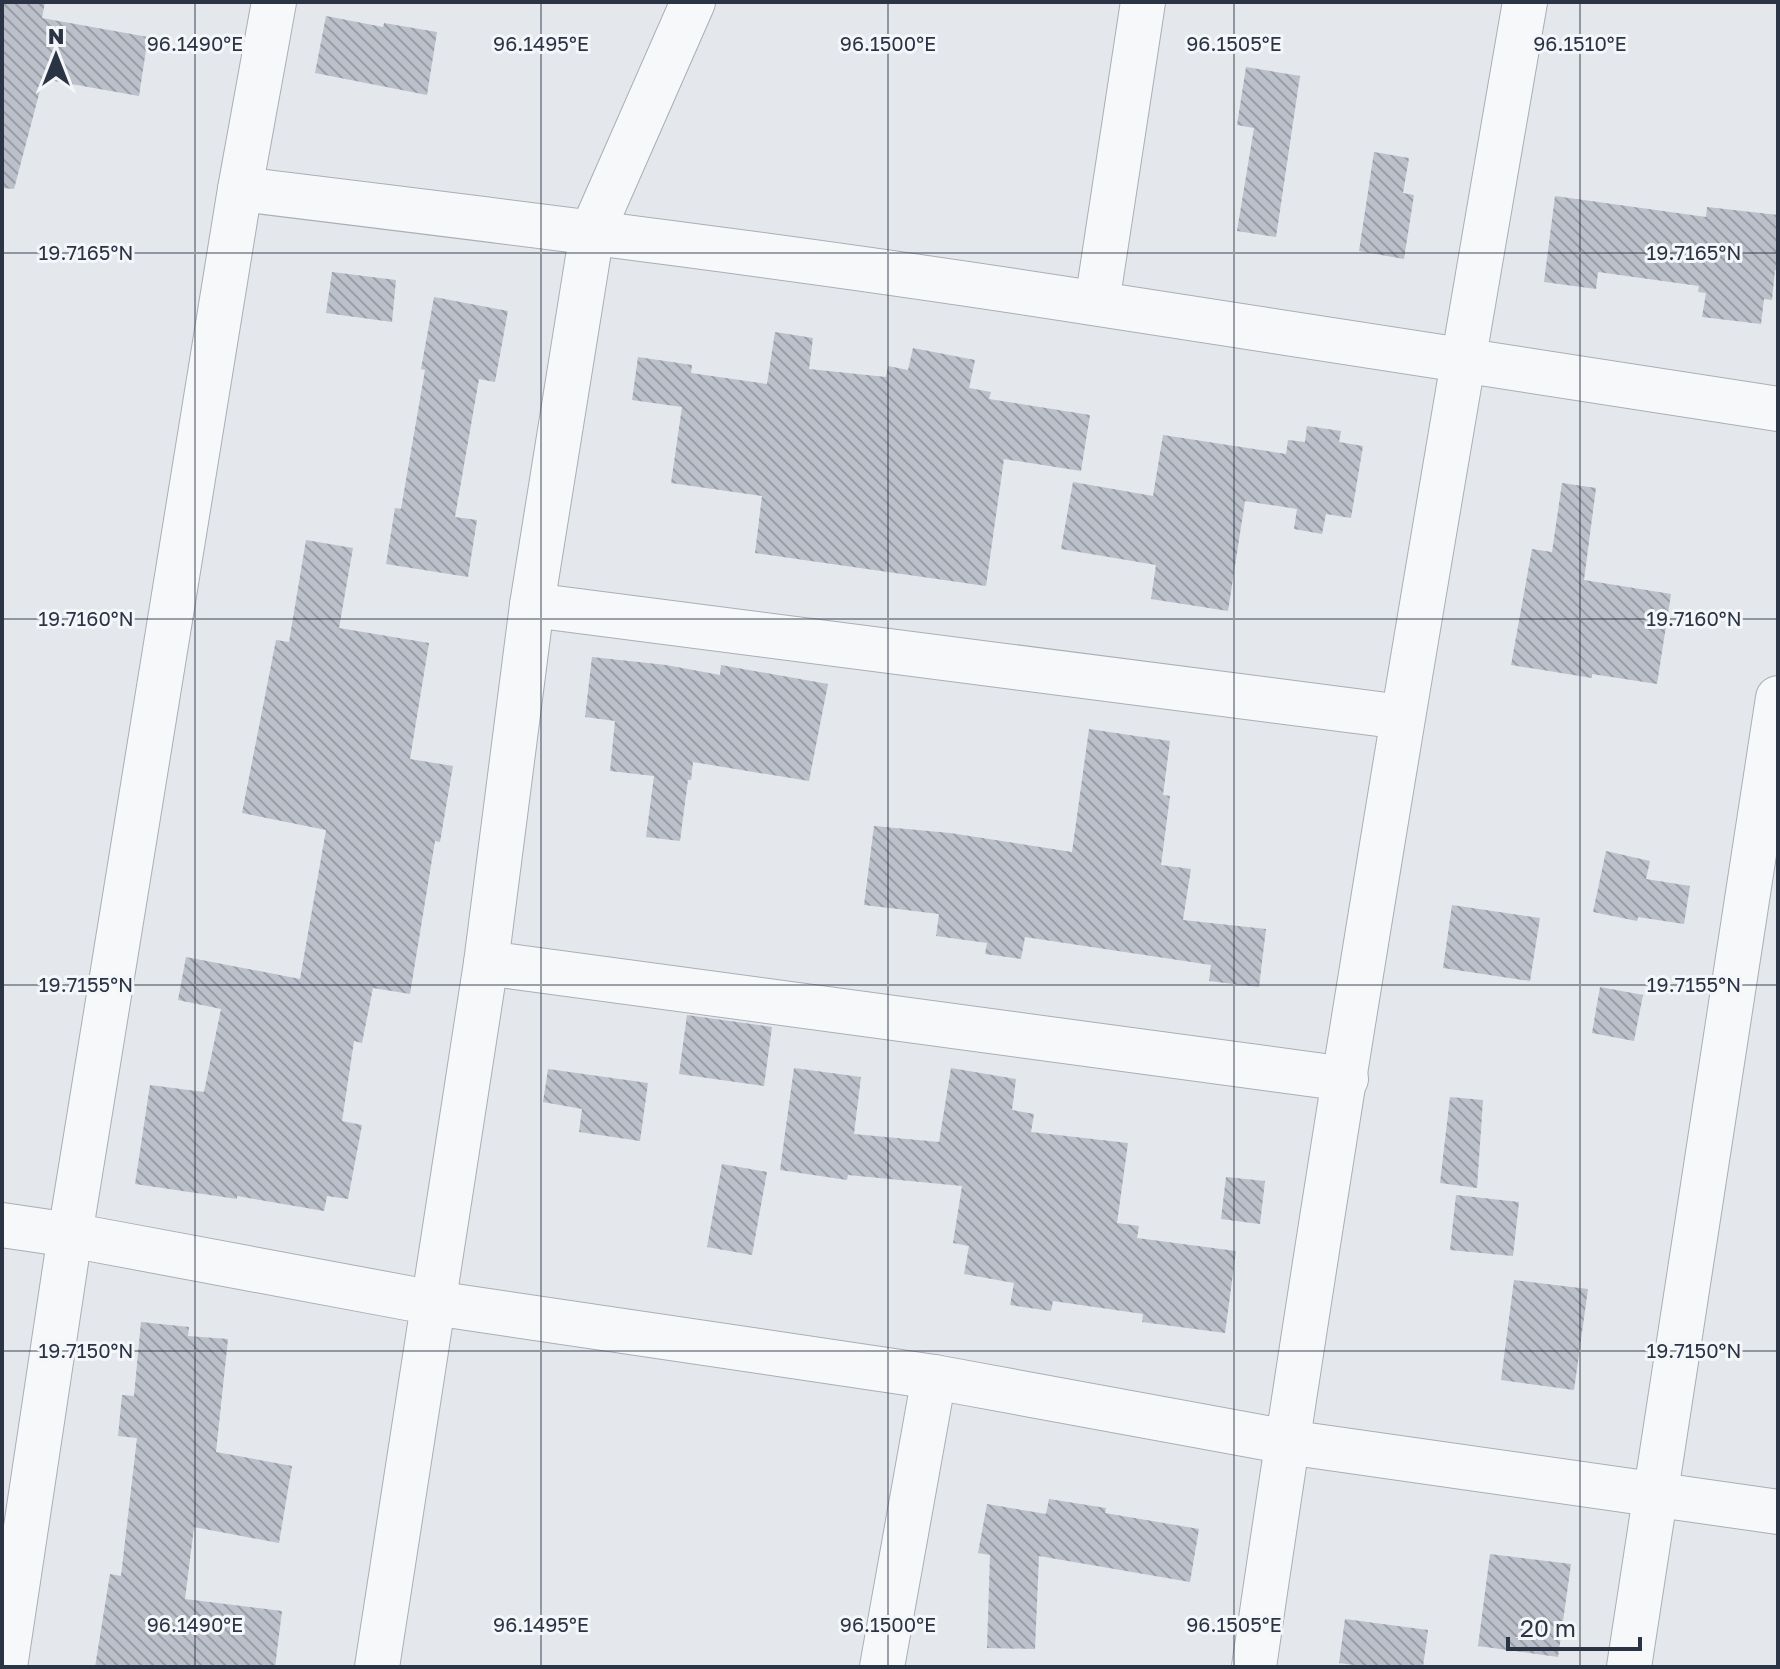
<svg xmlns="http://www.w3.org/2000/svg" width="1780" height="1669" font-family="'Golos Text',sans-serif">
<defs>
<pattern id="building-back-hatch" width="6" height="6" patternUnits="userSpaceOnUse" patternTransform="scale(2)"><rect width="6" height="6" fill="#bbc0ca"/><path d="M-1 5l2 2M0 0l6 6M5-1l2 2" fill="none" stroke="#989da6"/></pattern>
</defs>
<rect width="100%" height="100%" fill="#e4e7ec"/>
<g fill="url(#building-back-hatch)">
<path d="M2 2H45L42 18 148 37 139 96 43 79 14 189 2 188Z"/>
<path d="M326 16 383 27 384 23 437 32 427 95 315 73Z"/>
<path d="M1246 67 1300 76 1276 237 1237 231 1254 128 1237 125Z"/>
<path d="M1374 152 1409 158 1403 193 1414 195 1404 259 1359 251Z"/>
<path d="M1555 196 1706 217 1707 207 1778 215V270H1775L1772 300 1764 299 1761 324 1702 317 1706 293 1698 292 1699 286 1598 272 1596 289 1544 282Z"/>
<path d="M332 272 396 280 392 322 326 313Z"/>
<path d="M434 297 508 311 495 382 479 379 455 517 477 520 468 577 386 564 395 508 401 509 425 370 421 369Z"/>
<path d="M775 332 813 338 809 369 886 377 888 366 908 370 913 348 975 360 969 388 991 392 989 399 1090 415 1081 471 1004 459 986 586 755 553 762 496 671 483 682 407 632 400 638 357 692 365 691 373 767 384Z"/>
<path d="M1307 426 1341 431 1339 442 1363 446 1351 518 1326 514 1322 534 1294 529 1297 509 1245 501 1228 611 1151 599 1156 565 1061 549 1073 482 1153 496 1163 435 1286 454 1288 440 1305 442Z"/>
<path d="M1562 483 1596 488 1584 580 1671 594 1657 684 1592 674V678L1511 665 1532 549 1552 552Z"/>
<path d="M306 540 353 548 339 628 429 643 410 759 453 766 440 842 435 841 410 994 373 988 362 1043 354 1041 342 1121 362 1125 348 1199 327 1196 324 1211 237 1196V1199L135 1184 150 1085 204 1092 221 1009 178 1000 186 957 300 979 326 830 242 813 276 640 289 642Z"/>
<path d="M592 657 666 665 720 675 721 665 828 684 809 781 693 762 691 780H688L680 841 646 837 654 776 610 771 615 721 585 717Z"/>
<path d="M1089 729 1170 741 1163 795 1170 796 1161 865 1191 869 1183 920 1266 929 1259 987 1209 981 1211 965 1025 937 1021 959 985 954 987 943 936 936 939 914 864 905 874 826 950 833 1072 852Z"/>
<path d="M1606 851 1650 861 1646 879 1690 886 1684 924 1638 917 1637 921 1593 912Z"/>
<path d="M1452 905 1540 918 1530 981 1443 968Z"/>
<path d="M1600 987 1643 995 1634 1041 1592 1033Z"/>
<path d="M687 1015 772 1027 764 1086 679 1074Z"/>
<path d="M794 1068 861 1077 854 1134 939 1142 951 1068 1016 1079 1012 1110 1034 1114 1031 1132 1128 1143 1117 1223 1139 1226 1137 1238 1236 1251 1225 1333 1142 1322 1143 1314 1053 1301 1051 1311 1010 1305 1014 1283 964 1274 969 1246 953 1243 962 1186 848 1175 847 1180 780 1170Z"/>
<path d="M548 1069 648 1083 640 1141 579 1132 582 1109 543 1102Z"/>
<path d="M1450 1097 1483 1100 1477 1188 1440 1183Z"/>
<path d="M722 1164 767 1172 752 1255 707 1247Z"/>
<path d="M1226 1177 1265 1181 1260 1224 1221 1219Z"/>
<path d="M1456 1195 1519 1202 1513 1256 1450 1250Z"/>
<path d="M1514 1280 1588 1289 1574 1390 1501 1380Z"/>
<path d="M141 1322 189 1327 188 1336 228 1339 216 1452 292 1466 279 1543 194 1527 185 1599 282 1611 275 1667H95L110 1574 121 1576 137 1438 118 1436 122 1395 134 1396Z"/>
<path d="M1049 1499 1106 1508 1105 1513 1199 1529 1190 1582 1039 1556 1035 1649 987 1648 990 1555 978 1553 987 1504 1046 1514Z"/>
<path d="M1490 1554 1571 1564 1558 1657 1478 1646Z"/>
<path d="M1345 1619 1428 1630 1423 1667H1368L1339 1663Z"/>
</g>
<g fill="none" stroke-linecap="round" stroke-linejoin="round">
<defs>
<g id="street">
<path d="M240 189C527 224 813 259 1099 304 1325 339 1551 376 1778 409"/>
<path d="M1097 303 1143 2"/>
<path d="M532 605 1402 717"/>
<path d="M486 963 1346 1079"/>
<path d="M2 1225 70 1235 434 1303 934 1377 1287 1442 1778 1512"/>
<path d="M5 1667 70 1235 240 189 274 2"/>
<path d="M377 1667 486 963 532 605 592 232 693 2"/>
<path d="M882 1667 934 1377"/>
<path d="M1254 1667C1335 1111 1429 556 1525 2"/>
<path d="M1629 1667 1778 698"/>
</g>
</defs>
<use href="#street" stroke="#a9aeb7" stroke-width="46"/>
<use href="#street" stroke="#f7f8fa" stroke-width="44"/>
</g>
<path fill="none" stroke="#2b3445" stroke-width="2" stroke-opacity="0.45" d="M195 2V1667M541 2V1667M888 2V1667M1234 2V1667M1580 2V1667M2 253H1778M2 619H1778M2 985H1778M2 1351H1778"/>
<g font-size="20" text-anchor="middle" fill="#2b3445" stroke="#f4f6f9" stroke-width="6" stroke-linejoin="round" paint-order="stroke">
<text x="195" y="51">96.1490°E</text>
<text x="541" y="51">96.1495°E</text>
<text x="888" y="51">96.1500°E</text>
<text x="1234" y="51">96.1505°E</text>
<text x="1580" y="51">96.1510°E</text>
<text x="86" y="260">19.7165°N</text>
<text x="1694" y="260">19.7165°N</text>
<text x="86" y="626">19.7160°N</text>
<text x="1694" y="626">19.7160°N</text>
<text x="86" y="992">19.7155°N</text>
<text x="1694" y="992">19.7155°N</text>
<text x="86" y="1358">19.7150°N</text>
<text x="1694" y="1358">19.7150°N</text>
<text x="195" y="1632">96.1490°E</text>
<text x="541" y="1632">96.1495°E</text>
<text x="888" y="1632">96.1500°E</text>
<text x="1234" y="1632">96.1505°E</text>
</g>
<rect width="1780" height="1669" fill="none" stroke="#2b3445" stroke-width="8"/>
<g transform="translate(56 56)" stroke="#f4f6f9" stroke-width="6" paint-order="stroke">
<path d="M0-6L14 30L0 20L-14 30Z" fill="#2b3445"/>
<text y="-12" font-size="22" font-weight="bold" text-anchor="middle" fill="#2b3445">N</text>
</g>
<path d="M1508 1637v12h132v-12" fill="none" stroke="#2b3445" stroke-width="4"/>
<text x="1520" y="1637" font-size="24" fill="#2b3445" stroke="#f4f6f9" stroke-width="6" paint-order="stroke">20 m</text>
</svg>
